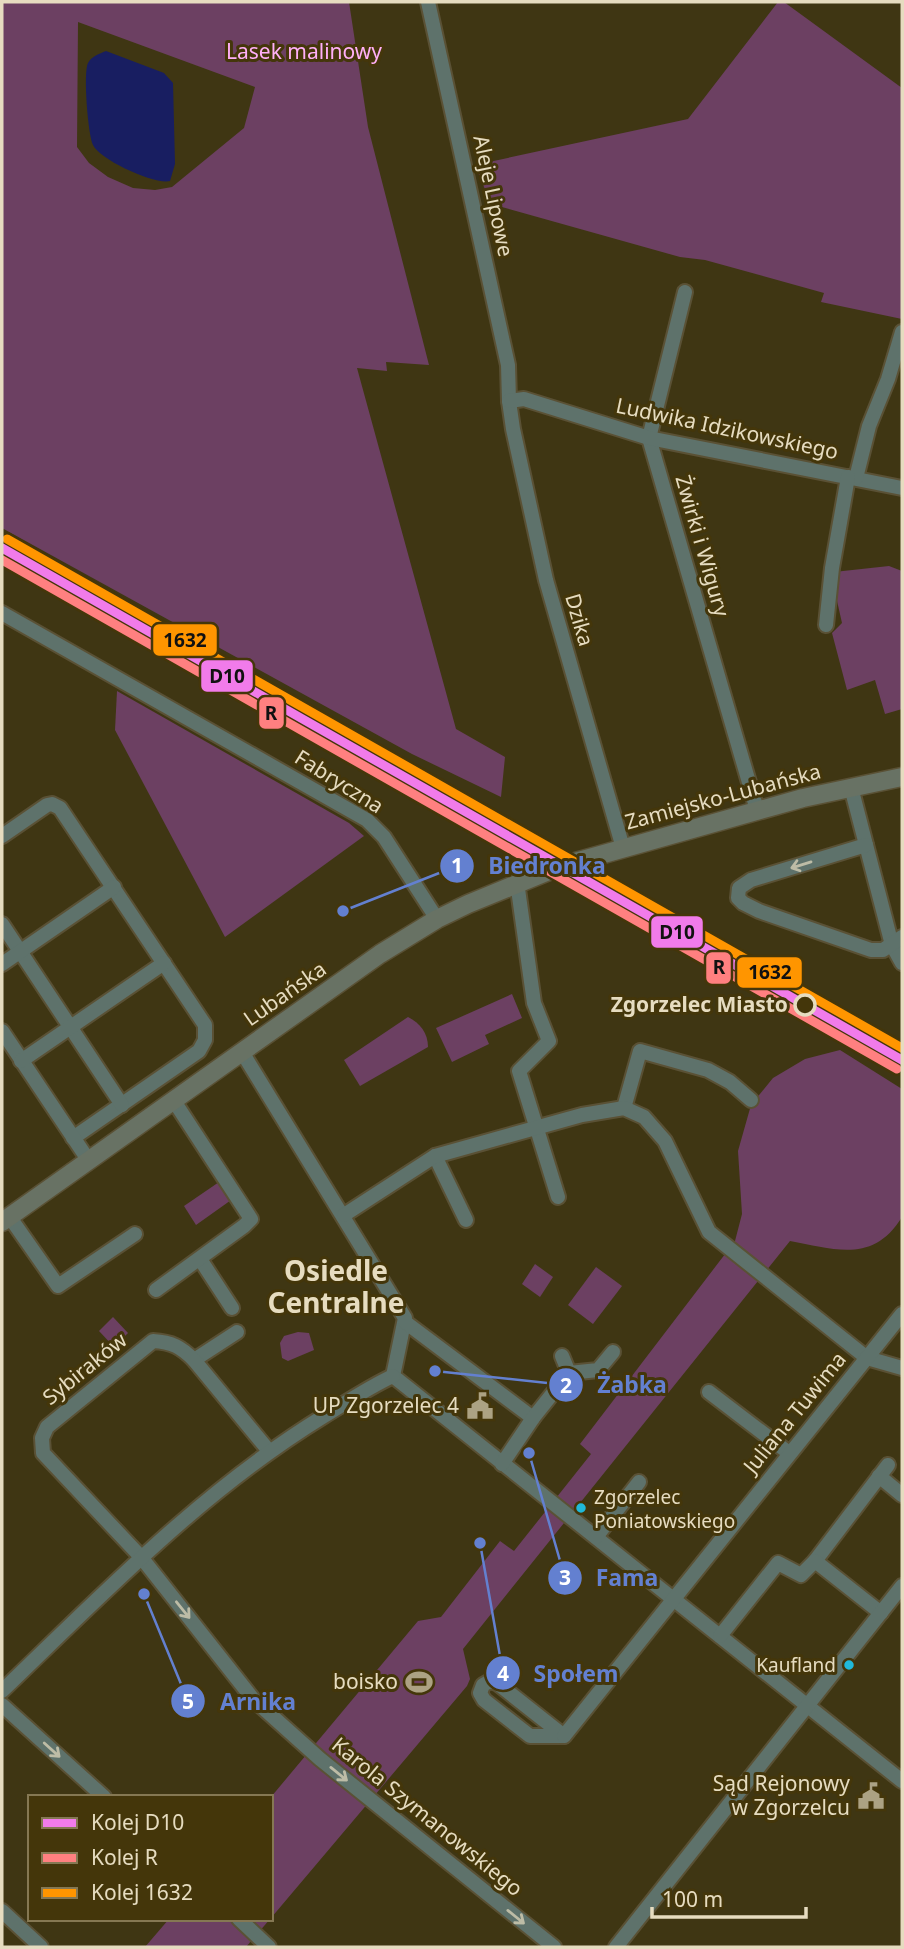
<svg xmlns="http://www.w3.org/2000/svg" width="904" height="1949" font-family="'Noto Sans',sans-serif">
<rect width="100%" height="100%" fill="#3f3613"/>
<g fill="#6c4062" fill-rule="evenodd">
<path d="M2 2H349L368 127 429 365 386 362 387 371 357 368 456 729 505 757 501 797 412 754 2 528ZM78 22 255 87 244 128 172 187 155 190 133 188 108 177 89 163 77 147Z"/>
<path d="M778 2H784L902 88V319L821 302 824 293 705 260 680 257 491 204 475 165 688 119Z"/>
<path d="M889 566 902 571V709L885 714 875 680 847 690 832 633 842 623 833 583 834 572Z"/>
<path d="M117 691 349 823 364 836 225 937 115 730Z"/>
<path d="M512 994 522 1018 485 1035 489 1044 452 1062 436 1028Z"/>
<path d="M408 1017C420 1023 428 1033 428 1047L360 1086 344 1060Z"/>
<path d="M840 1050 902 1089V1217C873 1264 835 1249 790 1241L463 1649 470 1679 467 1686 271 1918V1797L418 1621 441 1617 500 1541 514 1551 591 1454 580 1444 735 1241 742 1214 738 1151 751 1105 773 1078 805 1059Z"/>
<path d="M222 1180 234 1198 196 1225 184 1206Z"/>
<path d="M535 1264 553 1277 540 1297 522 1284Z"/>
<path d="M596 1267 622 1286 593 1324 568 1305Z"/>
<path d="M113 1317 128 1333 114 1347 99 1331Z"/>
<path d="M298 1332 309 1333 314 1350 288 1361 282 1358 280 1343 284 1336Z"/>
<path d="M169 1919H270L246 1947H145Z"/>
</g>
<path fill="#181e61" d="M106 51 164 73 173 83 175 164 170 181C155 185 100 160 93 145 88 135 83 72 88 63 92 56 99 54 106 51Z"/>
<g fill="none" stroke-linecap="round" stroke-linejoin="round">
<defs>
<g id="minor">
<path d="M428 2 508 365 509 401 513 429 546 580 623 848"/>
<path d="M685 292 649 438 757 810"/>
<path d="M509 401 524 399 649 438 902 488"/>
<path d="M856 478 869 426 888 379 902 332"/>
<path d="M2 613 367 820 384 837 437 919"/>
<path d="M826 625 832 568 848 477"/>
<path d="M851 787 892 945 902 963"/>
<path d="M2 836 47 805 52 804 60 808 205 1025V1040L199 1051 73 1138"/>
<path d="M866 845 751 880 739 888 738 898 743 903 759 911 871 950H883L902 937"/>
<path d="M517 882 534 1003 549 1041 519 1071 558 1197"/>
<path d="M2 924 122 1105"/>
<path d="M2 964 114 887"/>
<path d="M2 1031 89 1161"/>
<path d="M242 1052 405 1318 393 1376 902 1781"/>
<path d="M21 1061 164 963"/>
<path d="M624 1108 640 1051 708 1070 730 1082 751 1100"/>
<path d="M435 1156 466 1220"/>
<path d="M344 1215 435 1156 582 1115 624 1108 644 1117 665 1141 709 1232 867 1358 902 1368"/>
<path d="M9 1216 58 1286 135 1234"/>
<path d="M200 1259 232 1308"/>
<path d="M156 1290 244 1226 251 1219 174 1101"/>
<path d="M405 1322 533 1418"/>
<path d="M194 1360 237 1332"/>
<path d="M569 1373 598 1370 613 1352"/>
<path d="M709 1392 789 1453"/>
<path d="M269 1451 194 1360C181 1347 172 1342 153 1341L47 1427 42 1438 43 1453 141 1557 253 1699 320 1759 554 1947"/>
<path d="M502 1464 533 1418 569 1373 562 1356"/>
<path d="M879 1476 902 1495"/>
<path d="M596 1537 639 1482"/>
<path d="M815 1561 888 1465"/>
<path d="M720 1636 778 1563 801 1575 815 1561 881 1613"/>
<path d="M490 1681 497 1683 564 1736H530L484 1700 480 1693 483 1685Z"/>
<path d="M2 1691C104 1593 203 1490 324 1416 347 1402 369 1387 393 1376"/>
<path d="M2 1705 104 1797"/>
<path d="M564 1736 902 1314"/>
<path d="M2 1911 41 1947"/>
<path d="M239 1919 269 1947"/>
<path d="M616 1947 902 1586"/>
</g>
<path id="major" d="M2 1222 380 954 437 919 468 904 561 866 803 798 902 777"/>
</defs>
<use href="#minor" stroke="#5a5135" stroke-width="18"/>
<use href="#major" stroke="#5a5135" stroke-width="21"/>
<use href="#minor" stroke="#5e726b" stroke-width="14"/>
<use href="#major" stroke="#687264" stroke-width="18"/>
<defs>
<path id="rail-1" d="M2 548 902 1060"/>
<path id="rail-2" d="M2 560 897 1069"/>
<path id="rail-3" d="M7 539 902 1048"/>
</defs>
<use href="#rail-1" stroke="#44360a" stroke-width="14"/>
<use href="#rail-2" stroke="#44360a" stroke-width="14"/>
<use href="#rail-3" stroke="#44360a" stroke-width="14"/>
<use href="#rail-1" stroke="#f17bea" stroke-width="9"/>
<use href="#rail-2" stroke="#ff8080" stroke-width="9"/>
<use href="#rail-3" stroke="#ff9500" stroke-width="9"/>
</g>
<defs><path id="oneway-shaft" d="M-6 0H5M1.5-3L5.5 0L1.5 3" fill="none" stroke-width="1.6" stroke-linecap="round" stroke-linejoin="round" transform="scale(1.75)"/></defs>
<g stroke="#bdbca6">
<use href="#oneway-shaft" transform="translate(801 865) rotate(163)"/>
<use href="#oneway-shaft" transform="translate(183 1610) rotate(51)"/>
<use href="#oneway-shaft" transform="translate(52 1750) rotate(42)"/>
<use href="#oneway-shaft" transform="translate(339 1774) rotate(39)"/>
<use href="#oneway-shaft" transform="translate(516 1917) rotate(39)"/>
</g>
<defs>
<symbol id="civic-bare" viewBox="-9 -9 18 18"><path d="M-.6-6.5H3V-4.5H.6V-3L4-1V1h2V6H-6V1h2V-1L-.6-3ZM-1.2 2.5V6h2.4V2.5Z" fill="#aca283" stroke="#44360a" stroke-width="2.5" paint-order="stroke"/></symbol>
<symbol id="stadium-bare" viewBox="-9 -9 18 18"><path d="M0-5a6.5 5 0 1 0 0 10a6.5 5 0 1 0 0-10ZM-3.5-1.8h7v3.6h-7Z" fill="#aca283" stroke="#44360a" stroke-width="2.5" paint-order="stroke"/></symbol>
</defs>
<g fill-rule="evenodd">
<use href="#civic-bare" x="461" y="1387" width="38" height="38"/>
<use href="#stadium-bare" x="400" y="1663" width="38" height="38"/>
<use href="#civic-bare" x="852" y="1777" width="38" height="38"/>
</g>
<circle fill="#44360a" stroke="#e6dcc0" stroke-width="3.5" cx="805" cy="1005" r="10"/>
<g fill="#20b9da" stroke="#44360a" stroke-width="2.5">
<circle cx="581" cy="1508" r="6"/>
<circle cx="849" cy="1665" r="6"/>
</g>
<g text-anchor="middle" stroke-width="6" stroke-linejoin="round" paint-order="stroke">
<g font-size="19" fill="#e6dcc0" stroke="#44360a" text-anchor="start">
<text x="594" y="1504">Zgorzelec<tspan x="594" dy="24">Poniatowskiego</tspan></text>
<text x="836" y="1672" text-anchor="end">Kaufland</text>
</g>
<g font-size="21" fill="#ffaff7" stroke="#44360a">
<text x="304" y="59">Lasek malinowy</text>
</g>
<g font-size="21" fill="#e6dcc0" stroke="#44360a">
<text transform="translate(493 196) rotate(78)" y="7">Aleje Lipowe</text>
<text transform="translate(727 429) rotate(12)" y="7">Ludwika Idzikowskiego</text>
<text transform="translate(702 546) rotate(74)" y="7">Żwirki i Wigury</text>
<text transform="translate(579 620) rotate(74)" y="7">Dzika</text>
<text transform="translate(339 782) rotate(32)" y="7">Fabryczna</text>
<text transform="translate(723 797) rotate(-15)" y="7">Zamiejsko-Lubańska</text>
<text transform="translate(285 994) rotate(-35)" y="7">Lubańska</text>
<text transform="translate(85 1369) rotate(-39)" y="7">Sybiraków</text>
<text transform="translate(795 1413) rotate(-51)" y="7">Juliana Tuwima</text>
<text transform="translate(427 1817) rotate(39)" y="7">Karola Szymanowskiego</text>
</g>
<g font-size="21" font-weight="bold" fill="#e6dcc0" stroke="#44360a" text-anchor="end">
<text x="788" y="1012">Zgorzelec Miasto</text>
</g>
<g font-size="21" fill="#e6dcc0" stroke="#44360a" text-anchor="end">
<text x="459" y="1413">UP Zgorzelec 4</text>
<text x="398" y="1689">boisko</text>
<text x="850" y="1791">Sąd Rejonowy<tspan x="850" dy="24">w Zgorzelcu</tspan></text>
</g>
<g font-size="28" font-weight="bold" fill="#e6dcc0" stroke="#44360a">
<text x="336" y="1281">Osiedle<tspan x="336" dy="32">Centralne</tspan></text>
</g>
</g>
<path fill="none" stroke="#6380d0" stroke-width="2.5" d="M343 911L457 866M435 1371L566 1385M529 1453L565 1578M480 1543L503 1673M144 1594L188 1701"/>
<g fill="#6380d0" stroke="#44360a" stroke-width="2.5">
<circle cx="343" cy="911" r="7"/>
<circle cx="435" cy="1371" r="7"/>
<circle cx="529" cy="1453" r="7"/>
<circle cx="480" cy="1543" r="7"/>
<circle cx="144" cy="1594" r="7"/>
<circle cx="457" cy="866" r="18"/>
<circle cx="566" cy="1385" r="18"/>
<circle cx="565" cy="1578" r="18"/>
<circle cx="503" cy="1673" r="18"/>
<circle cx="188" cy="1701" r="18"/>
</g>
<g font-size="21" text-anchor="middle" font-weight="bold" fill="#fff">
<text x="457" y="873">1</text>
<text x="566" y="1393">2</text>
<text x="565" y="1585">3</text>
<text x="503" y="1681">4</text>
<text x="188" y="1709">5</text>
</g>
<g font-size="23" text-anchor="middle" font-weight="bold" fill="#6380d0" stroke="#44360a" stroke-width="6" stroke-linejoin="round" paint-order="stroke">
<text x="547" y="874">Biedronka</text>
<text x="632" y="1393">Żabka</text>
<text x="627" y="1586">Fama</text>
<text x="576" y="1682">Społem</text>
<text x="258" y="1710">Arnika</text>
</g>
<g stroke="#44360a" stroke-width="2.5">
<rect x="152" y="623" width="66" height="34" rx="7" fill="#ff9500"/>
<rect x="200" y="659" width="54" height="34" rx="7" fill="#f17bea"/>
<rect x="258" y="696" width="27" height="34" rx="7" fill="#ff8080"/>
<rect x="650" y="915" width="54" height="34" rx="7" fill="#f17bea"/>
<rect x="705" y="951" width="27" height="34" rx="7" fill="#ff8080"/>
<rect x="736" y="956" width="67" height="33" rx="7" fill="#ff9500"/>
</g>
<g font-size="19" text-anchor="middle" font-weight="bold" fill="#111">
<text x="185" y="647">1632</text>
<text x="227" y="683">D10</text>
<text x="271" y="720">R</text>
<text x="677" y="939">D10</text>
<text x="719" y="974">R</text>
<text x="770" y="979">1632</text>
</g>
<rect width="904" height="1949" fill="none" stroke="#e6dcc0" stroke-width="7"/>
<rect x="28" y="1795" width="245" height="126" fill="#44360a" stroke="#857853" stroke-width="2"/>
<rect x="42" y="1818" width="35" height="10" fill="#f17bea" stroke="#857853" stroke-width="2"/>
<text x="91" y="1830" font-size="21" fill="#e6dcc0">Kolej D10</text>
<rect x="42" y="1853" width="35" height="10" fill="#ff8080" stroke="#857853" stroke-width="2"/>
<text x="91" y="1865" font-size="21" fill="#e6dcc0">Kolej R</text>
<rect x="42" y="1888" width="35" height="10" fill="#ff9500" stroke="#857853" stroke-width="2"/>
<text x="91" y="1900" font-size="21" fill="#e6dcc0">Kolej 1632</text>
<path d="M652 1907v10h154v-10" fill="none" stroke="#e6dcc0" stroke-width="3.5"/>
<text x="662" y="1907" font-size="21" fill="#e6dcc0" stroke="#44360a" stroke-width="5" paint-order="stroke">100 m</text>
</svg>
